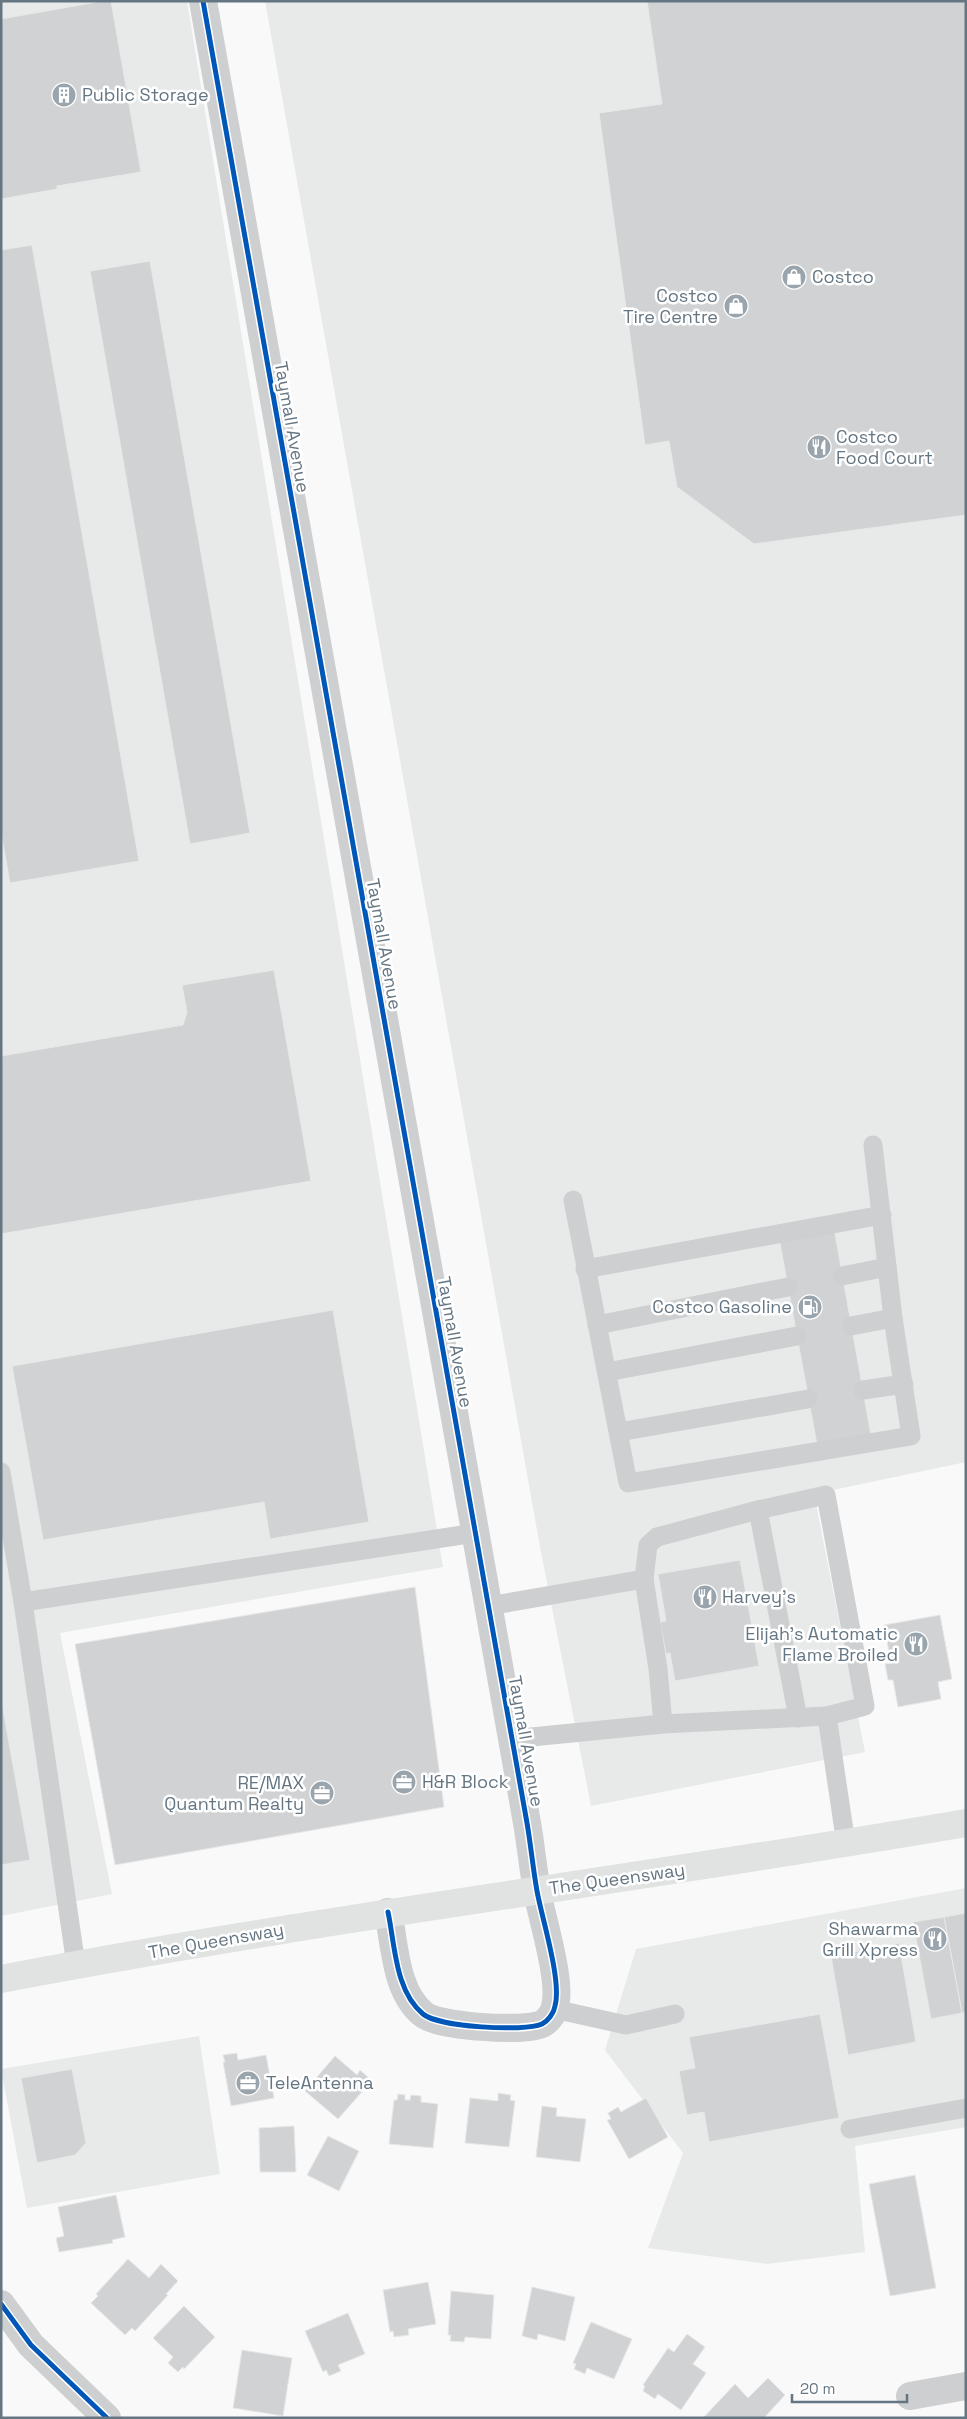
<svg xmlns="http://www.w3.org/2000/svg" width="967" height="2419" font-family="'Space Grotesk',sans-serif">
<rect width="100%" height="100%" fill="#f9f9f9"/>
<g fill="#e8e9e9">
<path d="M1 1H187L443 1567 60 1633 112 1894 1 1916Z"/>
<path d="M265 1H966V1462L814 1494 865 1752 591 1806 540 1547Z"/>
<path d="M966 1888V2127L855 2146 865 2252 767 2264 648 2248 683 2153 605 2050 636 1949Z"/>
<path d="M199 2036 220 2174 27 2208 1 2069Z"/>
</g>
<g fill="#d0d2d3" stroke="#e8e8e8">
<path d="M103 1H111L141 172 57 186V189L1 199V19Z"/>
<path d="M647 1H966V515L754 544 677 487 669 441 645 445 599 113 662 104Z"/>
<path d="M32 245 139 861 10 883 1 832V250Z"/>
<path d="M150 261 250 833 190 844 90 271Z"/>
<path d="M274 970 311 1181 1 1234V1056L183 1025 187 1012 182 985Z"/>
<path d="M834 1228 871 1435 817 1445 779 1238Z"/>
<path d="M333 1310 369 1522 270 1539 264 1502 43 1540 12 1366Z"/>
<path d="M740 1560 759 1666 675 1681 670 1653 666 1654 660 1622 666 1621 658 1574Z"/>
<path d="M415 1587 444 1807 115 1865 75 1644Z"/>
<path d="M940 1615 952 1679 938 1682 941 1699 898 1707 893 1680H888L885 1664 891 1663 884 1625Z"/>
<path d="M1 1698 30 1860 1 1865Z"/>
<path d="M966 1913V2012L962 2013 944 1917Z"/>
<path d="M944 1917 962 2013 931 2019 913 1922Z"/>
<path d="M868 1943 869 1949 899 1943 916 2042 848 2055 831 1956 859 1951 858 1945Z"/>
<path d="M820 2014 839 2118 709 2142 704 2112 687 2115 679 2071 695 2068 689 2037Z"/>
<path d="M237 2053 238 2060 266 2055 274 2098 231 2106 223 2062H225L223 2055Z"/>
<path d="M335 2056 357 2075 360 2070 370 2079 365 2084 368 2085 338 2119 305 2091Z"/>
<path d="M72 2069 86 2143 75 2155 37 2163 21 2078Z"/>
<path d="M498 2093 511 2095 510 2100 515 2101 509 2147 465 2143 470 2098 498 2101Z"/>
<path d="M398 2094 405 2095V2100H410L411 2095 421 2096V2102L438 2104 433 2148 389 2144 394 2100H397Z"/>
<path d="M646 2098 668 2137 629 2159 607 2120 611 2119 608 2113 618 2107 621 2112Z"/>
<path d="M542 2106 557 2108 556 2116 586 2119 580 2162 536 2157Z"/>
<path d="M294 2126 296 2172H260L259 2128Z"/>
<path d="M328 2136 359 2151 339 2191 307 2175Z"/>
<path d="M915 2175 936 2288 890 2296 869 2184Z"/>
<path d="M116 2195 125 2237 112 2240 113 2243 59 2252 56 2238 64 2236 58 2207Z"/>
<path d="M128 2259 149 2278 161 2264 178 2281 166 2294 168 2295 135 2331 132 2328 125 2335 91 2303 98 2296 96 2294Z"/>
<path d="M428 2282 436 2324 408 2329 409 2335 394 2337 393 2331 390 2332 383 2290Z"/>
<path d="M532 2287 575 2297 565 2341 538 2334 537 2340 522 2336Z"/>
<path d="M451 2291 494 2295 491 2339 465 2337 464 2342 450 2341 451 2335H448Z"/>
<path d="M184 2306 215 2337 184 2369 183 2367 178 2372 168 2363 173 2357 153 2338Z"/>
<path d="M348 2313 365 2354 338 2365 341 2371 329 2376 326 2370 323 2372 305 2331Z"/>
<path d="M591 2322 632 2339 614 2379 587 2368 585 2374 574 2369 576 2364 573 2363Z"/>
<path d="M687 2334 705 2347 693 2364 706 2373 681 2410 658 2394 655 2399 643 2391 645 2386 643 2385 668 2348 674 2352Z"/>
<path d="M242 2350 292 2358 283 2416 233 2408Z"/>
<path d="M768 2378 785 2395 764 2418H703L735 2384 748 2398Z"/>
</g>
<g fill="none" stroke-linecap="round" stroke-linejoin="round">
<g stroke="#cecfd0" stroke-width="19">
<path d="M573 1200 628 1483 911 1436 893 1318 873 1145"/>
<path d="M585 1269 882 1215"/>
<path d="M842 1276 887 1267"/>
<path d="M597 1325 788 1287"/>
<path d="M851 1326 893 1318"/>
<path d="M607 1372 797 1336"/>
<path d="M863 1390 904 1384"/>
<path d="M619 1432 808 1399"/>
<path d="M1 1472 23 1602 475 1533"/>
<path d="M758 1510 798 1718"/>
<path d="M23 1602 76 1965"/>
<path d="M489 1606 644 1579"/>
<path d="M827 1716 846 1844"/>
<path d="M511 1739 663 1724 827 1716 865 1706 826 1495 758 1510 657 1537 648 1545 644 1579 658 1669 663 1724"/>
<path d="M554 2009 626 2025 675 2014"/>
<path d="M850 2129 966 2108"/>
</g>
<g stroke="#cecfd0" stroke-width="28">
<path d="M203 1 527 1823C531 1846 533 1869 537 1891 542 1919 562 1981 555 2006 554 2013 548 2021 542 2024 524 2032 438 2027 423 2014 395 1991 395 1945 388 1912"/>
<path d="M1 2304 31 2345 107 2418"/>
<path d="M910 2396 966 2386"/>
</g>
<path stroke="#e1e2e2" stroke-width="28" d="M1 1979C321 1918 645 1878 966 1823"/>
<defs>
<g id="cycleway">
<path d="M203 1 527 1823C531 1846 533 1869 537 1891 542 1919 562 1981 555 2006 554 2013 548 2021 542 2024 524 2032 438 2027 423 2014 395 1991 395 1945 388 1912"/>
<path d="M1 2304 31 2345 107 2418"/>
</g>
</defs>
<use href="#cycleway" stroke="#fff" stroke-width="8"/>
<use href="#cycleway" stroke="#0057b8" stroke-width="5"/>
</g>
<defs>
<symbol id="building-disc" viewBox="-11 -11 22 22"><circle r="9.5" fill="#99a4ac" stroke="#fff"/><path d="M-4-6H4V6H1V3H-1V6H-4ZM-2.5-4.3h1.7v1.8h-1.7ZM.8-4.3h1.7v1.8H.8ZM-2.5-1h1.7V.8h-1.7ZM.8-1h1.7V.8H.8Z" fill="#fff"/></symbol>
<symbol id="shop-disc" viewBox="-11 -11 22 22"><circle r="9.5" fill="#99a4ac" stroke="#fff"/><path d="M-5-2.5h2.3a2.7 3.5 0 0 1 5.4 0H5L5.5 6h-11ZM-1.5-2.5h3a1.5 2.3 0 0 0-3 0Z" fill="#fff"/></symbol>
<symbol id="restaurant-disc" viewBox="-11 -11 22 22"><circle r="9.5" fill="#99a4ac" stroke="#fff"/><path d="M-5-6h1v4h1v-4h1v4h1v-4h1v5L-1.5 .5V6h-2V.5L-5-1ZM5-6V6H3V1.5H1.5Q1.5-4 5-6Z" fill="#fff"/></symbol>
<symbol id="fuel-disc" viewBox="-11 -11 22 22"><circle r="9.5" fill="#99a4ac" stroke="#fff"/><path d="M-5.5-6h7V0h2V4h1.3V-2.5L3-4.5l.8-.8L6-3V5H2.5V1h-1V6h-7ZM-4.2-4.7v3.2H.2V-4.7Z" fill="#fff"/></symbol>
<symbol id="office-disc" viewBox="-11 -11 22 22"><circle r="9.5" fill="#99a4ac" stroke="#fff"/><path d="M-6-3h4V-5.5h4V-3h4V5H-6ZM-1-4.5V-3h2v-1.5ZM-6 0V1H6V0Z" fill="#fff"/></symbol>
</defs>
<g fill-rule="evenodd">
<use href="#building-disc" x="50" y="81" width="28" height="28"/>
<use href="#shop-disc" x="780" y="263" width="28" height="28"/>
<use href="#shop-disc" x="722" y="292" width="28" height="28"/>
<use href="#restaurant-disc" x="805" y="433" width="28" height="28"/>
<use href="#fuel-disc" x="796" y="1293" width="28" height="28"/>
<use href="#restaurant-disc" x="691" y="1583" width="28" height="28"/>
<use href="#restaurant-disc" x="902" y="1630" width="28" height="28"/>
<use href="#office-disc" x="390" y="1768" width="28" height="28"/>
<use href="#office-disc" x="308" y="1779" width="28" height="28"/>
<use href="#restaurant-disc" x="921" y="1925" width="28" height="28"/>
<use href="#office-disc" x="234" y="2069" width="28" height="28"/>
</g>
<g text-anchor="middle" stroke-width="5" stroke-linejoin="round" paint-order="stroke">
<g font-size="18" fill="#657683" stroke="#fff" text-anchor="start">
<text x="82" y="101">Public Storage</text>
<text x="812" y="283">Costco</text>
<text x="718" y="302" text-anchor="end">Costco<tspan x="718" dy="21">Tire Centre</tspan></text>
<text x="836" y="443">Costco<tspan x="836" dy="21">Food Court</tspan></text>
<text x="792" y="1313" text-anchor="end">Costco Gasoline</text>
<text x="722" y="1603">Harvey's</text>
<text x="898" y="1640" text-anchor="end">Elijah's Automatic<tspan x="898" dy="21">Flame Broiled</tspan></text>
<text x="422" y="1788">H&amp;R Block</text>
<text x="304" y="1789" text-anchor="end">RE/MAX<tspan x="304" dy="21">Quantum Realty</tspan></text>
<text x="918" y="1935" text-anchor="end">Shawarma<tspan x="918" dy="21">Grill Xpress</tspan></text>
<text x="266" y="2089">TeleAntenna</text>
</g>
<g font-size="18" fill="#657683" stroke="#fff">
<text transform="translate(292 427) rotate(80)" y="6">Taymall Avenue</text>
<text transform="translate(384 944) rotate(80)" y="6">Taymall Avenue</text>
<text transform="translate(455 1342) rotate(80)" y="6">Taymall Avenue</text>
<text transform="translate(526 1741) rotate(80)" y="6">Taymall Avenue</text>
<text transform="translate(617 1879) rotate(-8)" y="6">The Queensway</text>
<text transform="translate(216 1941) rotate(-10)" y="6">The Queensway</text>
</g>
</g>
<rect width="967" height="2419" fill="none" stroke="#657683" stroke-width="5"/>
<path d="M792 2394v8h115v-8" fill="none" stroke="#657683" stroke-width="2.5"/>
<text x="800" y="2394" font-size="15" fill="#657683" stroke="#ffffff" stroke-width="4" paint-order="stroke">20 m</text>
</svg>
